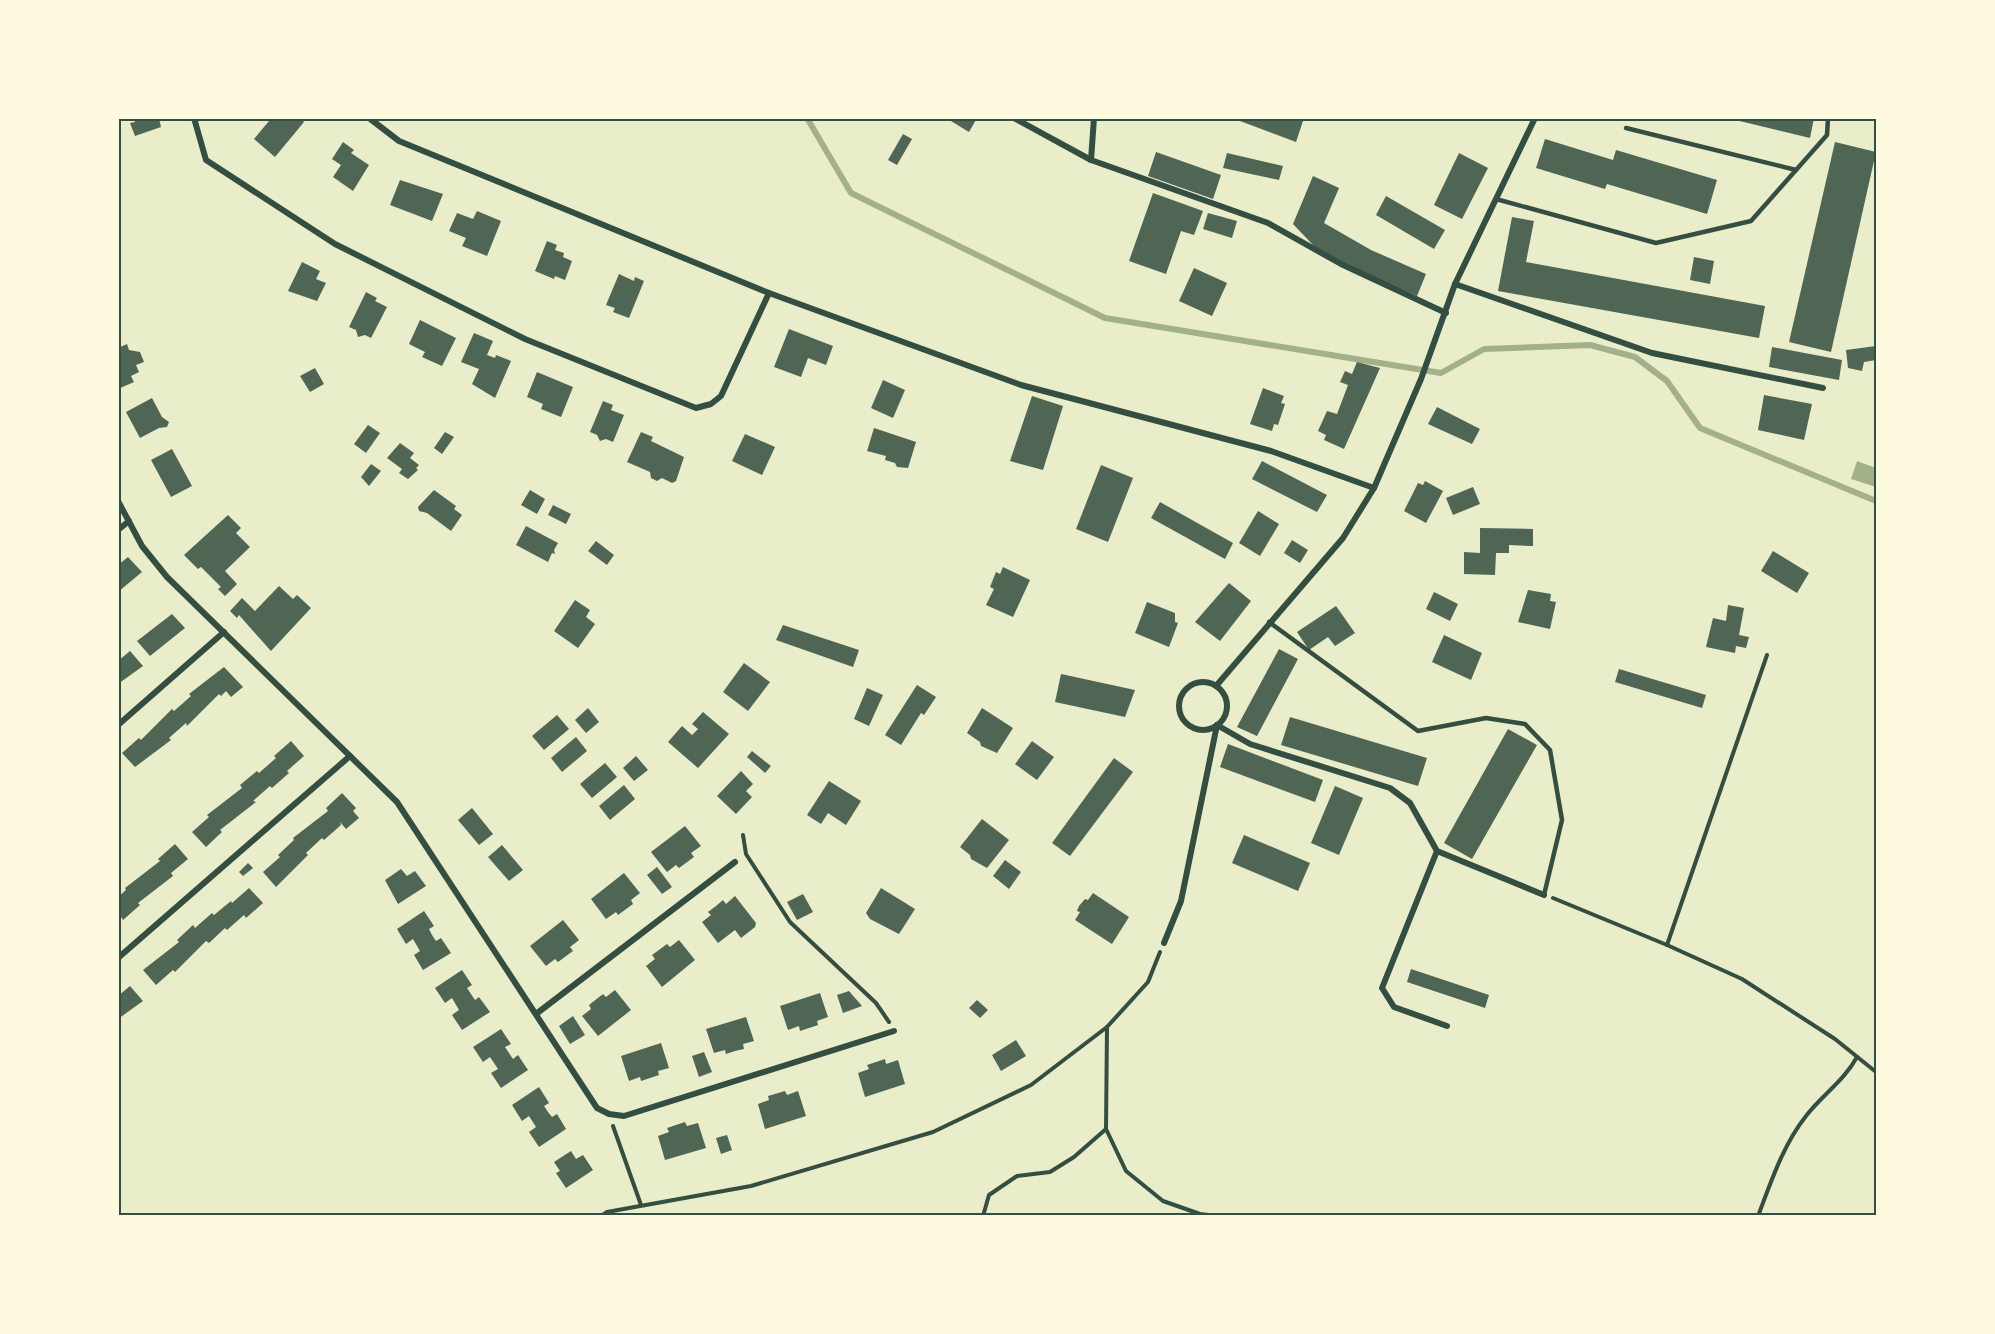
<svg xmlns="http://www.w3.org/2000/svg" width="1995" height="1334" font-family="'Exo 2',sans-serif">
<rect width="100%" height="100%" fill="#e9edc9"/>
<path fill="#a3b18a" d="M1857 461 1876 468V487L1851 479Z"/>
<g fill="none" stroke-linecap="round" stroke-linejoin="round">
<path stroke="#a3b18a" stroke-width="6" d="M807 118 851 193 1105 318 1441 373 1484 349 1590 345 1635 357 1667 381 1700 428 1876 501"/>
</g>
<g fill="#4f6655">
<path d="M134 118H159L161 127 135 136 130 123 135 122Z"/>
<path d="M266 118H301L304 122 275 157 254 139 269 121Z"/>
<path d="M946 118H977L969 132Z"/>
<path d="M1232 118H1296L1303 121 1296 142Z"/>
<path d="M1727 118H1814L1810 138Z"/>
<path d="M903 134 912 139 897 165 888 160Z"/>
<path d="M1545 139 1613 160 1616 150 1717 180 1707 214 1607 184 1605 189 1536 168Z"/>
<path d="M343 142 354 150 351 153 369 165 353 191 333 177 341 165 332 159Z"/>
<path d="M1835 142 1876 152 1831 352 1789 342Z"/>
<path d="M1156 152 1221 175 1213 199 1148 176Z"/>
<path d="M1227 153 1283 166 1279 180 1223 168Z"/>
<path d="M1459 153 1488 168 1462 219 1434 205Z"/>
<path d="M1313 176 1339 188 1324 223 1371 250 1426 274 1417 296 1359 272 1314 246 1293 224Z"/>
<path d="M400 180 443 194 432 221 390 205Z"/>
<path d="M1153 193 1203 211 1194 235 1181 231 1166 274 1129 261Z"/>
<path d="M1386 196 1445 230 1434 249 1376 215Z"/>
<path d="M477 211 501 221 487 256 462 246 466 238 449 231 457 213 473 219Z"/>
<path d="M1208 213 1237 221 1232 238 1203 229Z"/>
<path d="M1512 217 1534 221 1526 262 1765 306 1759 338 1498 291Z"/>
<path d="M547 241 557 245 555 250 564 253 563 257 572 261 565 280 555 276 554 279 535 271Z"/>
<path d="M1694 257 1714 261 1710 284 1690 280Z"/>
<path d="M302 262 320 271 316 279 326 283 317 301 288 291Z"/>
<path d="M1194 268 1227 283 1212 316 1179 301Z"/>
<path d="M619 274 634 281 635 277 644 281 629 318 613 312 615 308 606 305Z"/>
<path d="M366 292 377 298 375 301 387 307 371 338 365 335 358 337 356 330 349 327Z"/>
<path d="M420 320 456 338 442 366 422 357 425 352 409 344Z"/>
<path d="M789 329 833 346 826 365 808 358 801 377 774 367Z"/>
<path d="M474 333 493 341 487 355 495 358 496 355 511 361 495 398 472 384 479 369 461 362Z"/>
<path d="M127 344 129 350 140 352 144 362 136 365 139 372 131 376 134 382 118 389V348Z"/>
<path d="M1876 346V360L1864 362 1862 371 1848 368 1846 350Z"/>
<path d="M1772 347 1842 360 1839 380 1769 367Z"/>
<path d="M1357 362 1380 368 1344 449 1324 440 1326 435 1318 431 1327 411 1337 414 1348 385 1340 382 1345 371 1352 374Z"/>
<path d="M315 368 324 384 310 392 300 376Z"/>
<path d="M537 372 573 387 561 417 541 409 543 404 527 397Z"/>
<path d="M883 380 905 390 893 418 871 408Z"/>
<path d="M1263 388 1284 396 1281 403 1285 404 1278 425 1274 424 1272 431 1250 424Z"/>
<path d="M1764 395 1812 404 1804 440 1758 430Z"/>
<path d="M1032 396 1063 406 1043 470 1010 461Z"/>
<path d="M152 398 162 417 169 422 167 427 159 428 140 438 126 412Z"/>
<path d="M603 401 613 405 611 410 624 415 613 442 606 439 600 441 597 435 590 432Z"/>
<path d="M1437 407 1480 429 1472 444 1428 424Z"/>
<path d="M368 425 380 433 366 453 354 444Z"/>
<path d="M874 428 916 442 908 468 897 467 895 463 885 460 886 456 867 451Z"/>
<path d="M445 432 454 437 442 454 434 448Z"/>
<path d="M641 432 653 437 651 441 684 457 676 481 672 483 662 478 657 481 651 478 650 472 627 462Z"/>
<path d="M745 434 775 447 762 475 732 461Z"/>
<path d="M400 443 414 453 410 458 419 465 416 468 418 470 408 479 399 473 402 469 387 458Z"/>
<path d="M172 449 192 486 171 497 151 460Z"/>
<path d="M1262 461 1327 495 1317 512 1252 479Z"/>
<path d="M371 464 381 471 369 486 361 477Z"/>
<path d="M1101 465 1133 478 1108 542 1076 529Z"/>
<path d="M1425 481 1443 491 1426 523 1404 511 1418 483 1423 485Z"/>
<path d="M1473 487 1480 504 1453 515 1446 498Z"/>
<path d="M434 490 456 506 454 509 462 515 451 531 427 513 419 511 418 507Z"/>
<path d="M530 490 545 499 537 514 521 505Z"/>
<path d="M1160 502 1233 543 1225 559 1151 518Z"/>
<path d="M553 505 571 514 566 524 548 515Z"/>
<path d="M1258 511 1279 524 1260 556 1239 543Z"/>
<path d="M228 515 241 528 236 533 250 547 225 571 237 584 225 596 218 589 221 587 201 567 198 569 184 555Z"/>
<path d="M526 526 558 543 554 550 555 554 552 553 548 562 516 545Z"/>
<path d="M1480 528 1533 529V546L1509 545V553H1496L1495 575 1464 574V552L1480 553Z"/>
<path d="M1292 540 1308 550 1300 563 1284 553Z"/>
<path d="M596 541 614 555 607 565 588 551Z"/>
<path d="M1773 551 1809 573 1797 593 1761 571Z"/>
<path d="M128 557 142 572 118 592V565Z"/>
<path d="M1003 567 1030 580 1013 617 986 605 994 589 990 587 996 572 1000 574Z"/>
<path d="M1229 583 1251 601 1220 641 1195 622Z"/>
<path d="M279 586 293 599 297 595 311 608 271 651 239 615 237 618 230 611 242 598 255 611Z"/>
<path d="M1528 590 1551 594 1550 601 1556 602 1550 629 1518 622Z"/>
<path d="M1434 592 1458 604 1450 621 1426 609Z"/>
<path d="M575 600 590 610 586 617 595 624 578 648 554 631Z"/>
<path d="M1147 602 1175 613V622L1178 623 1169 647 1135 633Z"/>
<path d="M1728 605 1744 608 1739 635 1749 637 1746 648 1736 646 1735 653 1706 647 1713 618 1726 621Z"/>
<path d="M1336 606 1355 633 1335 646 1328 637 1309 650 1297 632Z"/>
<path d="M172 614 185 628 150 656 137 641Z"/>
<path d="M783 625 859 650 853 667 776 640Z"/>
<path d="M1444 635 1482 653 1471 680 1432 662Z"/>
<path d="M1279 649 1298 659 1257 736 1237 727Z"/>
<path d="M130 651 143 666 118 684V661Z"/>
<path d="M744 663 770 682 748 711 723 692Z"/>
<path d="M224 667 243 687 231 697 226 691 221 696 219 694 187 726 186 723 169 738 171 740 135 767 122 753 139 738 141 740 172 709 174 711 191 696 189 694Z"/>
<path d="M1619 669 1706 695 1702 708 1615 682Z"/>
<path d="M1061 674 1135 690 1125 717 1055 702Z"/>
<path d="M917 685 936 697 924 715 921 713 901 745 885 735Z"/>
<path d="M867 688 883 695 869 726 854 719Z"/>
<path d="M588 708 599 722 586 733 575 720Z"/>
<path d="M982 708 1013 728 997 753 981 746 980 742 967 733Z"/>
<path d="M703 712 729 734 698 768 668 742 682 726 692 735 698 729 692 724Z"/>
<path d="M557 715 569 729 544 750 532 736Z"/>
<path d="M1290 717 1427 758 1418 786 1281 745Z"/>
<path d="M1508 729 1537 745 1472 859 1444 843Z"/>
<path d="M576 737 587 751 562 772 551 758Z"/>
<path d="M291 741 304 756 287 771 289 773 272 788 270 786 253 801 256 802 220 830 222 832 206 847 192 832 209 817 207 815 242 788 240 785 257 771 259 773 276 758 274 756Z"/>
<path d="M1032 741 1054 757 1037 780 1015 764Z"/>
<path d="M1228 744 1323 780 1315 802 1220 767Z"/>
<path d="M752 751 771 766 765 773 747 757Z"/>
<path d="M636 756 648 770 634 781 623 768Z"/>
<path d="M1114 758 1133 772 1070 856 1052 843Z"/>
<path d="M605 763 617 777 592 798 580 784Z"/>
<path d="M741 771 753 784 746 791 752 797 736 814 717 796Z"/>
<path d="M829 781 861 801 846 825 828 813 821 824 807 815Z"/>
<path d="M624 785 635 799 610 820 599 806Z"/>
<path d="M1335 786 1363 798 1339 855 1311 843Z"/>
<path d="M342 793 356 808 353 811 359 818 346 829 340 822 341 825 324 840 322 838 306 853 308 855 276 887 263 872 280 857 278 855 294 840 293 838 328 811 326 808Z"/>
<path d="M472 808 493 834 479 845 458 820Z"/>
<path d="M982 819 1009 840 987 868 971 859 970 855 960 847Z"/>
<path d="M685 826 701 846 691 853 694 857 679 868 676 865 667 872 651 852Z"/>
<path d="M1244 835 1310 863 1298 891 1232 863Z"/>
<path d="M175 844 188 859 171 873 173 876 138 903 140 905 123 920 121 917 118 920V897L126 890 125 888 160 861 158 859Z"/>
<path d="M502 845 523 870 509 881 488 857Z"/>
<path d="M1005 860 1021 872 1009 889 993 876Z"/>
<path d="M248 863 253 868 243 876 239 872Z"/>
<path d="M657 867 672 887 662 894 647 875Z"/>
<path d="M401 869 407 876 415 871 426 886 398 904 385 880Z"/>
<path d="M624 873 640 893 631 900 633 904 618 915 616 912 606 919 591 899Z"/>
<path d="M249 888 263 903 246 918 244 915 227 930 225 928 209 943 206 941 175 972 173 970 156 985 143 970 179 942 177 940 193 925 195 928 212 913 214 915 231 901 232 903Z"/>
<path d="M881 888 915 909 899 934 870 919 866 913Z"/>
<path d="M1093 893 1129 917 1112 944 1075 920 1080 912 1077 911 1079 906 1085 899 1088 900Z"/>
<path d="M803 894 813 912 797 920 787 902Z"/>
<path d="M735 896 756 923 755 927 741 938 735 930 718 943 702 922 711 915 708 912 716 906 723 900 726 904Z"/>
<path d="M424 911 434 926 429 929 432 935 436 941 441 938 451 953 423 970 414 955 420 951 413 939 406 944 397 929Z"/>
<path d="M563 920 579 940 570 947 573 951 558 962 555 959 546 966 530 946Z"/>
<path d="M679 940 695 960 662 987 646 966 655 959 652 955 667 944 670 947Z"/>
<path d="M1411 969 1489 995 1485 1008 1407 982Z"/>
<path d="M462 970 472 985 467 988 475 1000 479 997 490 1012 462 1030 452 1015 459 1010 452 998 445 1003 435 988Z"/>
<path d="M130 986 143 1001 118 1019V996Z"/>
<path d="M615 990 631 1010 598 1036 582 1016 591 1009 589 1005 603 994 606 997Z"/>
<path d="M849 991 862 1006 843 1013 837 995Z"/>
<path d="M820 993 828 1017 817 1021 818 1025 800 1031 799 1026 788 1030 780 1006Z"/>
<path d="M977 1000 988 1010 980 1018 969 1008Z"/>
<path d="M573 1016 585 1035 570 1044 559 1026Z"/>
<path d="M746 1017 754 1041 743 1044 744 1049 735 1051 726 1054 725 1050 714 1053 706 1029Z"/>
<path d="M501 1029 511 1044 505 1047 513 1059 518 1055 528 1070 501 1088 491 1073 498 1069 490 1057 483 1062 473 1047Z"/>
<path d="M1016 1040 1026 1056 1001 1071 992 1055Z"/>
<path d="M661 1043 669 1068 658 1071 659 1075 641 1081 640 1077 629 1081 621 1056Z"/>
<path d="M704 1052 712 1072 699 1077 692 1056Z"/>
<path d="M885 1059 886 1064 898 1060 905 1084 865 1097 858 1073 869 1069 867 1065Z"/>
<path d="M539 1087 549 1103 544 1106 548 1112 552 1117 557 1114 566 1129 539 1147 529 1132 536 1127 529 1116 522 1121 512 1105Z"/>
<path d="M785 1091 787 1095 798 1091 806 1116 765 1129 758 1104 769 1100 768 1096Z"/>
<path d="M685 1122 687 1126 698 1123 706 1148 665 1160 658 1136 669 1132 667 1128Z"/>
<path d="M727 1135 732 1150 721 1154 716 1138Z"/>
<path d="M571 1151 576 1159 583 1155 593 1170 566 1188 556 1173 560 1171 554 1162Z"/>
</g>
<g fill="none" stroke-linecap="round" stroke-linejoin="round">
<g stroke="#344e41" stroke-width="4">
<path d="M743 835 746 854 790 922 876 1003 889 1022"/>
<path d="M1553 898 1667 945 1742 979 1835 1039 1876 1072"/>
<path d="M1667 945 1767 655"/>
<path d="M1107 1027 1106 1129 1126 1171 1163 1201 1200 1214 1217 1216"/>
<path d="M613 1126 641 1205"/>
<path d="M601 1216 607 1212 751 1186 933 1132 1031 1085 1107 1027 1148 982 1160 952"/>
<path d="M983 1216 989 1195 1017 1176 1050 1172 1074 1157 1106 1129"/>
<path d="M1758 1216C1771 1182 1783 1145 1806 1116 1822 1095 1844 1081 1857 1057"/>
</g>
<g stroke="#344e41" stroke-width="4.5">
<path d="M1626 128 1796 170"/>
<path d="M1496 199 1656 243 1751 221 1827 135 1828 118"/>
<path d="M1269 622 1418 731 1486 718 1525 724 1550 750 1562 820 1544 895"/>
</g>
<g stroke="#344e41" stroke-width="6">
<path d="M194 118 206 160 335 244 525 339 696 408 711 404 721 396 769 293"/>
<path d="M369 118 399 141 769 293 1021 385 1271 451 1374 488"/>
<path d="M1014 118 1091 160 1268 223 1341 264 1446 313"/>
<path d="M1091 160 1094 118"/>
<path d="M1455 284 1652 353 1823 388"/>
<path d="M118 501 142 546 167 577 397 802 597 1108 609 1114 624 1116 894 1031"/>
<path d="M118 530 129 521"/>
<circle cx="1203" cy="706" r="24"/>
<path d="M1216 686 1343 538 1374 488 1421 379 1455 284 1535 118"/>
<path d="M118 725 224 632"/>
<path d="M1217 725 1250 744 1390 788 1410 803 1437 851 1544 895"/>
<path d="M1437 851 1382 988 1394 1007 1447 1026"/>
<path d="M1164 943 1181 901 1217 725"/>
<path d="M118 958 350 756"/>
<path d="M536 1014 735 862"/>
</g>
</g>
<rect width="1995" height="1334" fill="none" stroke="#fefae0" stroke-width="240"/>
<rect x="120" y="120" width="1755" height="1094" fill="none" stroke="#344e41" stroke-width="2"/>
</svg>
